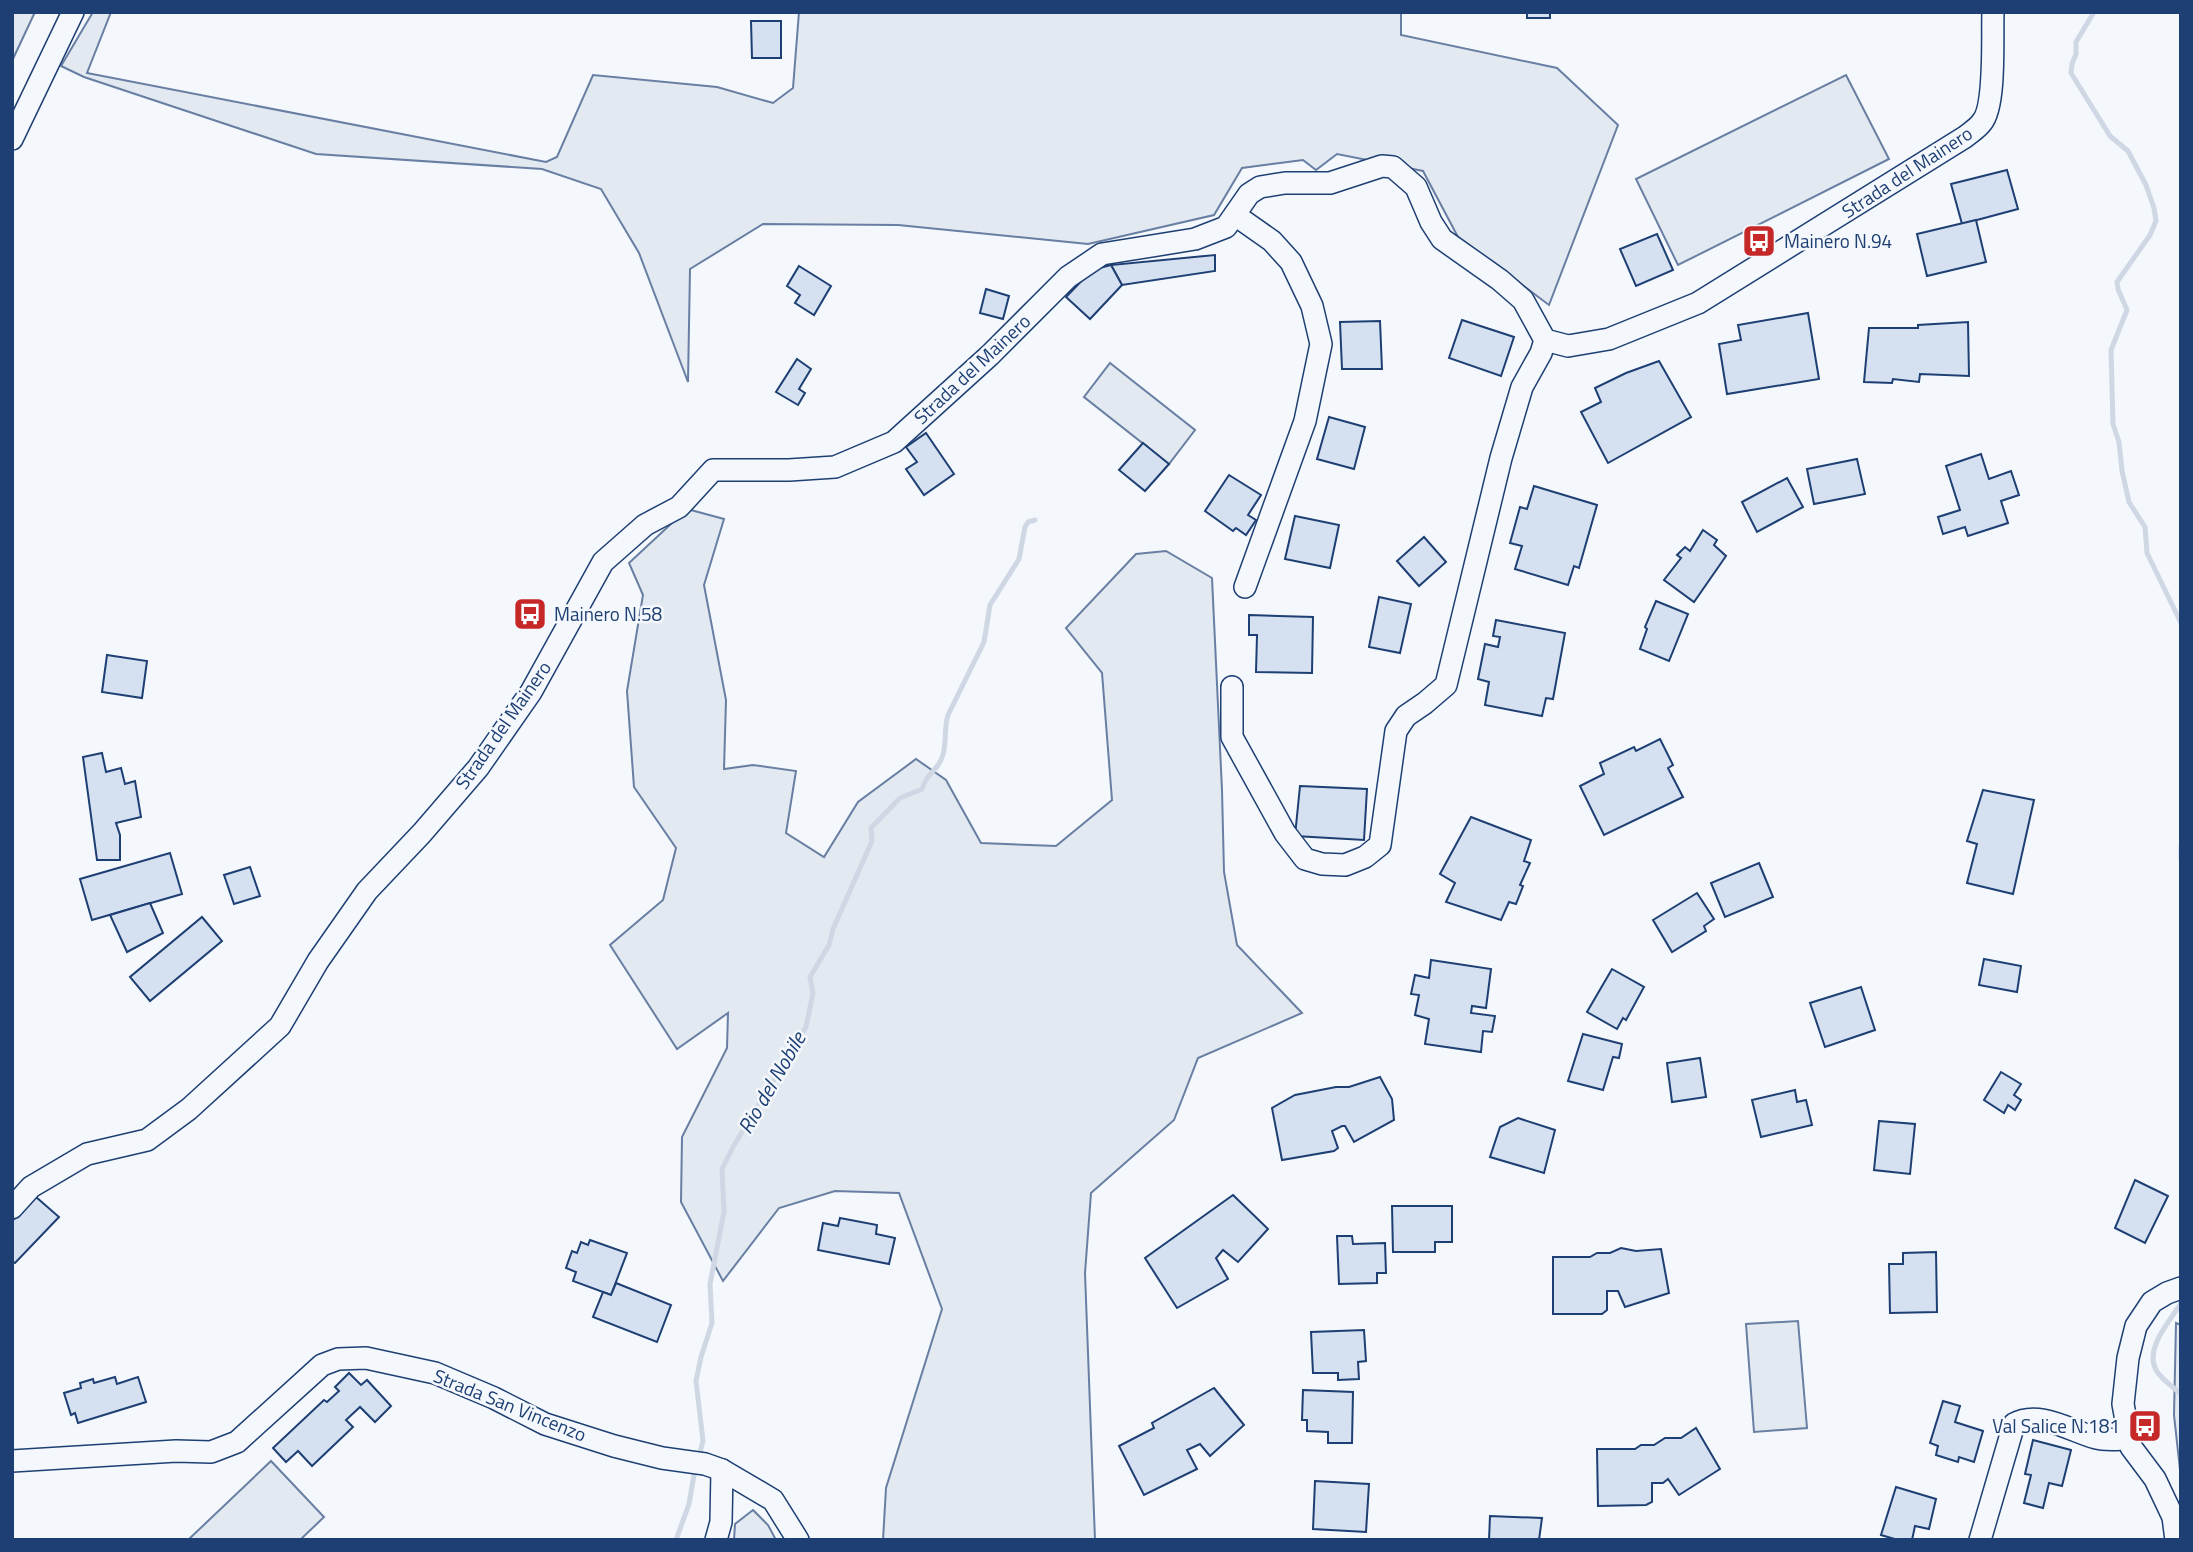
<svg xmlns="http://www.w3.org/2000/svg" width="2193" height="1552" font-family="'Titillium Web',sans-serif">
<rect width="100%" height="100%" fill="#f4f7fb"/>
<g fill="#e3e9f0" stroke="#687fa3" stroke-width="2">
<path d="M12 12H35L12 61Z"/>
<path d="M93 12H111L87 73 546 162 557 157 593 75 717 87 773 103 793 88 799 12H1401V35L1557 68 1618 125 1549 305 1458 237 1423 171 1337 154 1316 170 1303 160 1242 168 1214 215 1088 244 898 225 763 224 690 269 688 382 639 253 601 189 542 169 316 154 84 77 61 66Z"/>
<path d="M1846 75 1889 159 1678 265 1636 179Z"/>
<path d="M1110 363 1195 430 1169 464 1084 397Z"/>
<path d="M687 509 724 519 704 585 726 700 724 769 753 765 796 771 786 833 824 857 858 802 916 759 946 780 981 843 1056 846 1112 800 1102 673 1066 628 1136 554 1166 551 1212 578 1222 790 1224 872 1237 945 1302 1013 1198 1058 1174 1120 1091 1193 1085 1273 1095 1540H883L886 1488 942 1309 899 1193 835 1191 779 1208 723 1281 681 1202 682 1137 727 1048 728 1013 677 1049 610 945 663 900 676 848 634 787 627 691 643 595 629 563Z"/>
<path d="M1798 1321 1807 1428 1754 1432 1746 1324Z"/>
<path d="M2176 1323 2181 1325V1479L2174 1415Z"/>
<path d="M271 1461 324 1517 300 1540H188Z"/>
<path d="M753 1510 768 1525 776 1540H734L735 1524Z"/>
</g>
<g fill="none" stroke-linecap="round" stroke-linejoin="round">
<g stroke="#cfd7e4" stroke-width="5">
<path d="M2094 12 2076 42V54L2072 64 2071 73 2110 136 2128 151 2146 185 2154 208 2156 221 2150 235 2117 282 2118 289 2127 310 2111 350 2113 424 2119 442 2122 471 2129 502 2145 527 2147 553 2181 623"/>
<path d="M2181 847V860"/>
<path d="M2181 1303C2171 1320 2144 1348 2156 1370 2161 1379 2173 1387 2181 1394"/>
<path d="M699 1456 703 1441 696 1381 701 1357 712 1323 710 1284 724 1212 722 1169 733 1147 806 1027 813 993 810 977 829 945 833 929 872 841 871 828 900 798 922 789C928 771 935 773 941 760 948 746 943 730 948 715L984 642 990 605 1019 559 1025 527 1028 522 1035 520"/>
<path d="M676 1540 689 1504 695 1469"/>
</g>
</g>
<g fill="#d5e0f0" stroke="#1d3f73" stroke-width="2">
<rect x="1527" y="12" width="23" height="6"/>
<path d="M751 21H781V58H752Z"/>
<path d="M2007 170 2018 209 1962 224 1951 184Z"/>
<path d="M1976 220 1986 262 1927 276 1917 234Z"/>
<path d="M1657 234 1673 270 1636 286 1620 249Z"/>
<path d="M1215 255V271L1122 285 1111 265Z"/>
<path d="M1111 265 1122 285 1090 319 1066 297 1092 270Z"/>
<path d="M799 266 831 286 814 315 795 303 800 295 787 286Z"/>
<path d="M986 289 1009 296 1003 319 980 313Z"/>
<path d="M1808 313 1819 379 1727 394 1719 344 1741 340 1738 325Z"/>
<path d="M1462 320 1514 337 1501 376 1449 358Z"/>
<path d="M1380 321 1382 369H1342L1340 322Z"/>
<path d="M1968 322 1969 376 1920 374 1919 382 1893 379 1892 383 1864 382 1869 328H1918V325Z"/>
<path d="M797 359 811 369 799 389 805 393 798 405 776 392Z"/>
<path d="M1659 361 1691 417 1608 463 1581 412 1601 402 1595 388 1626 373Z"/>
<path d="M1329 417 1365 427 1354 469 1317 459Z"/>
<path d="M926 433 954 474 924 495 906 469 917 462 906 447Z"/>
<path d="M1143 443 1169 464 1145 491 1119 470Z"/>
<path d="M1981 454 1989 479 2011 471 2019 495 2001 501 2008 523 1968 536 1965 527 1943 534 1938 517 1960 510 1946 466Z"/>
<path d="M1857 459 1865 494 1814 504 1807 469Z"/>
<path d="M1229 475 1261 495 1248 515 1256 520 1246 535 1236 528 1233 531 1205 511Z"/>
<path d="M1787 478 1803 507 1757 532 1742 502Z"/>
<path d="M1534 486 1597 505 1579 568 1574 566 1568 585 1515 569 1522 546 1510 543 1520 507 1527 509Z"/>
<path d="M1295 516 1339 525 1330 568 1285 559Z"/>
<path d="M1703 530 1717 540 1714 545 1726 556 1694 602 1664 580 1681 558 1677 555 1685 547 1690 551Z"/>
<path d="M1424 537 1446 562 1419 586 1397 561Z"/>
<path d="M1379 597 1411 604 1400 653 1369 647Z"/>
<path d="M1656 601 1688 614 1669 661 1640 649 1647 629 1645 627Z"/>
<path d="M1249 615 1313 617 1312 673 1256 672 1257 635H1249Z"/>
<path d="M1496 620 1565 633 1553 699 1546 698 1542 716 1485 705 1489 682 1478 679 1485 644 1498 647 1500 637 1493 636Z"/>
<path d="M107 655 147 661 142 698 102 692Z"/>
<path d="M1660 739 1673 765 1668 768 1683 797 1604 835 1580 786 1604 774 1600 763 1634 747 1636 751Z"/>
<path d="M102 753 106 772 121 768 125 784 135 781 141 817 116 823 120 835V860H97L83 757Z"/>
<path d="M1300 786 1367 789 1364 840 1295 836Z"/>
<path d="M1983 790 2034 800 2013 894 1967 883 1977 844 1967 841Z"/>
<path d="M1471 817 1531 840 1524 861 1530 863 1520 885 1523 886 1516 904 1509 902 1501 920 1446 902 1455 883 1440 874Z"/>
<path d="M170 853 182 894 92 920 80 879Z"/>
<path d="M1759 863 1773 897 1725 917 1711 883Z"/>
<path d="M250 867 260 896 234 904 224 875Z"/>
<path d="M1697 893 1714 919 1704 926 1706 931 1672 952 1653 920Z"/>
<path d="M150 903 163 933 127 952 110 915Z"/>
<path d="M202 917 222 941 150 1001 130 977Z"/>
<path d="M1984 959 2021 966 2017 992 1979 985Z"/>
<path d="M1431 960 1491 969 1486 1008 1472 1006 1471 1013 1495 1016 1492 1032 1483 1031 1481 1052 1425 1044 1429 1019 1415 1015 1419 995 1411 994 1415 975 1429 978Z"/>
<path d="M1612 969 1644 987 1626 1020 1623 1018 1617 1029 1587 1012Z"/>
<path d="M1861 987 1875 1030 1825 1047 1810 1003Z"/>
<path d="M1583 1034 1622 1044 1619 1058 1613 1057 1603 1090 1568 1081Z"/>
<path d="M1700 1058 1706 1097 1672 1102 1667 1063Z"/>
<path d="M2001 1072 2021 1084 2014 1095 2021 1100 2015 1110 2008 1105 2004 1113 1984 1100Z"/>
<path d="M1380 1077 1392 1099 1394 1120 1354 1142 1345 1126H1342L1332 1131 1338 1148 1334 1151 1282 1160 1272 1108 1295 1095 1336 1087H1349Z"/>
<path d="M1795 1090 1797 1102 1806 1100 1812 1125 1761 1137 1752 1100Z"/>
<path d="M1518 1118 1555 1130 1544 1173 1490 1157 1500 1127Z"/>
<path d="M1879 1121 1915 1124 1910 1174 1874 1170Z"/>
<path d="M2135 1180 2168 1196 2145 1243 2115 1228Z"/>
<path d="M1233 1195 1268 1229 1238 1262 1223 1250 1216 1258 1228 1279 1177 1308 1145 1258Z"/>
<path d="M36 1197 59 1217 15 1263 12 1261V1221Z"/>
<path d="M1392 1206H1452V1242H1435V1252H1393Z"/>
<path d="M840 1218 877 1225 876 1234 895 1238 889 1264 818 1250 823 1223 838 1226Z"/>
<path d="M1337 1236H1352L1353 1244 1385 1243 1386 1273H1377V1283L1339 1284Z"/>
<path d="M590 1240 627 1253 611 1295 573 1281 576 1272 566 1268 572 1251 577 1253 581 1242 588 1245Z"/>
<path d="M1621 1248 1636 1251 1661 1249 1669 1293 1625 1307 1618 1291H1607V1310L1602 1314H1553V1257H1590L1597 1253H1610Z"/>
<path d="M1936 1252 1937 1312 1890 1313 1889 1264H1903V1253Z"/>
<path d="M616 1283 671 1305 657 1342 593 1317 603 1292 611 1295Z"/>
<path d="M1364 1330 1366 1361 1358 1362 1359 1379 1338 1380V1373H1313L1311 1332Z"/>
<path d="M349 1373 361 1385 367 1380 391 1406 375 1422 360 1407 346 1420 353 1427 312 1466 298 1451 286 1462 273 1448 324 1400 327 1402 339 1391 335 1387Z"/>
<path d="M115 1377 117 1384 138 1377 146 1402 78 1423 75 1413 71 1415 64 1393 81 1388 80 1383 93 1379 94 1383Z"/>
<path d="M1214 1388 1244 1425 1210 1456 1200 1444 1187 1450 1197 1469 1144 1495 1119 1446 1154 1428 1152 1423Z"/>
<path d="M1303 1390 1353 1392 1352 1443H1328V1432L1307 1431V1420H1302Z"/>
<path d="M1943 1401 1960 1406 1955 1422 1983 1431 1974 1462 1959 1457 1958 1462 1936 1455 1938 1446 1930 1443Z"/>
<path d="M1696 1428 1720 1469 1679 1495 1668 1479 1663 1483H1652V1502L1646 1505 1598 1506 1597 1449H1635L1641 1445H1654L1665 1438H1681Z"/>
<path d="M2033 1440 2071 1450 2062 1486 2049 1483 2043 1508 2024 1503 2031 1475 2025 1474Z"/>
<path d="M1315 1481 1369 1484 1366 1532 1313 1529Z"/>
<path d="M1896 1487 1936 1499 1929 1529 1915 1526 1912 1540H1898L1881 1535Z"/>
<path d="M1490 1516 1542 1518 1539 1540H1489Z"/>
</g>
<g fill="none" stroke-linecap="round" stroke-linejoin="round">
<defs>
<g id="minor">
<path d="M12 139 73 12"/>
<path d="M1235 215 1272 241 1291 262 1312 306 1321 344 1305 421 1245 587"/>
<path d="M1232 687V737L1285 833 1305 859 1322 864 1345 865 1365 857 1380 845 1396 731 1406 716 1425 703 1446 685 1501 458 1522 387 1541 353 1545 340"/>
<path d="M12 1208 31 1187 87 1154 147 1140 189 1109 280 1026 318 961 367 891 422 833 478 768 531 692 603 562 645 525 679 507 713 470H789L835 467 894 442 990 355 1068 277 1102 254 1195 239 1226 227 1249 194 1260 187 1285 183H1330L1382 166 1393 167 1416 187 1431 222 1442 239 1500 280 1523 300 1545 340 1568 346 1609 339 1698 303 1965 137C1971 132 1978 128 1982 122 1996 106 1992 36 1993 12"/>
<path d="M12 1461 176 1451 211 1452 237 1442 322 1365 338 1359 366 1358 435 1373 494 1398 545 1424 614 1446 662 1458 705 1464 722 1470 773 1500 798 1540"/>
<path d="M716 1540 721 1522 722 1470"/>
<path d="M1980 1540 2014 1424C2039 1410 2071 1431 2096 1438 2106 1441 2119 1439 2130 1439"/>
<path d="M2176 1540 2173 1517 2155 1479 2131 1447 2123 1404 2128 1358 2136 1326 2152 1302 2167 1293 2181 1288"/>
</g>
</defs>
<use href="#minor" stroke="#1d3f73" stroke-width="24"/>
<use href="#minor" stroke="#f4f7fb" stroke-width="21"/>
</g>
<defs>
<symbol id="bus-square" viewBox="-11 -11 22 22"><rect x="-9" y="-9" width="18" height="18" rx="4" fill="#c62828" stroke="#f4f7fb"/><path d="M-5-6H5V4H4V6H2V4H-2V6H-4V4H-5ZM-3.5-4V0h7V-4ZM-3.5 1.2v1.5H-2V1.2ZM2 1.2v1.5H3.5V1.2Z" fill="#fff"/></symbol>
</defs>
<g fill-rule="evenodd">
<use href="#bus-square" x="1740" y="222" width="38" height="38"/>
<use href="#bus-square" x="511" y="595" width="38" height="38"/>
<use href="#bus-square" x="2126" y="1407" width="38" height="38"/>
</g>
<g text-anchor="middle" stroke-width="5" stroke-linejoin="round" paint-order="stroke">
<g font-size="19" fill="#1d3f73" stroke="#f4f7fb">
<text transform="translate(1907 172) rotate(-33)" y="7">Strada del Mainero</text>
<text transform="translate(972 369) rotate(-43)" y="7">Strada del Mainero</text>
<text transform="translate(503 725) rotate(-55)" y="7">Strada del Mainero</text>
<text transform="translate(510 1405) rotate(22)" y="7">Strada San Vincenzo</text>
</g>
<g font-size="19" fill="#1d3f73" stroke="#f4f7fb" text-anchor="start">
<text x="1784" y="248">Mainero N.94</text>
<text x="554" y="621">Mainero N.58</text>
<text x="2120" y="1433" text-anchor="end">Val Salice N.181</text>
</g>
<g font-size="21" font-style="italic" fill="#1d3f73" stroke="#f4f7fb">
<text transform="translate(772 1083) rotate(-60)" y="7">Rio del Nobile</text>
</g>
</g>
<rect width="2193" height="1552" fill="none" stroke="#1d3f73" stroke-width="28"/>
</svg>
